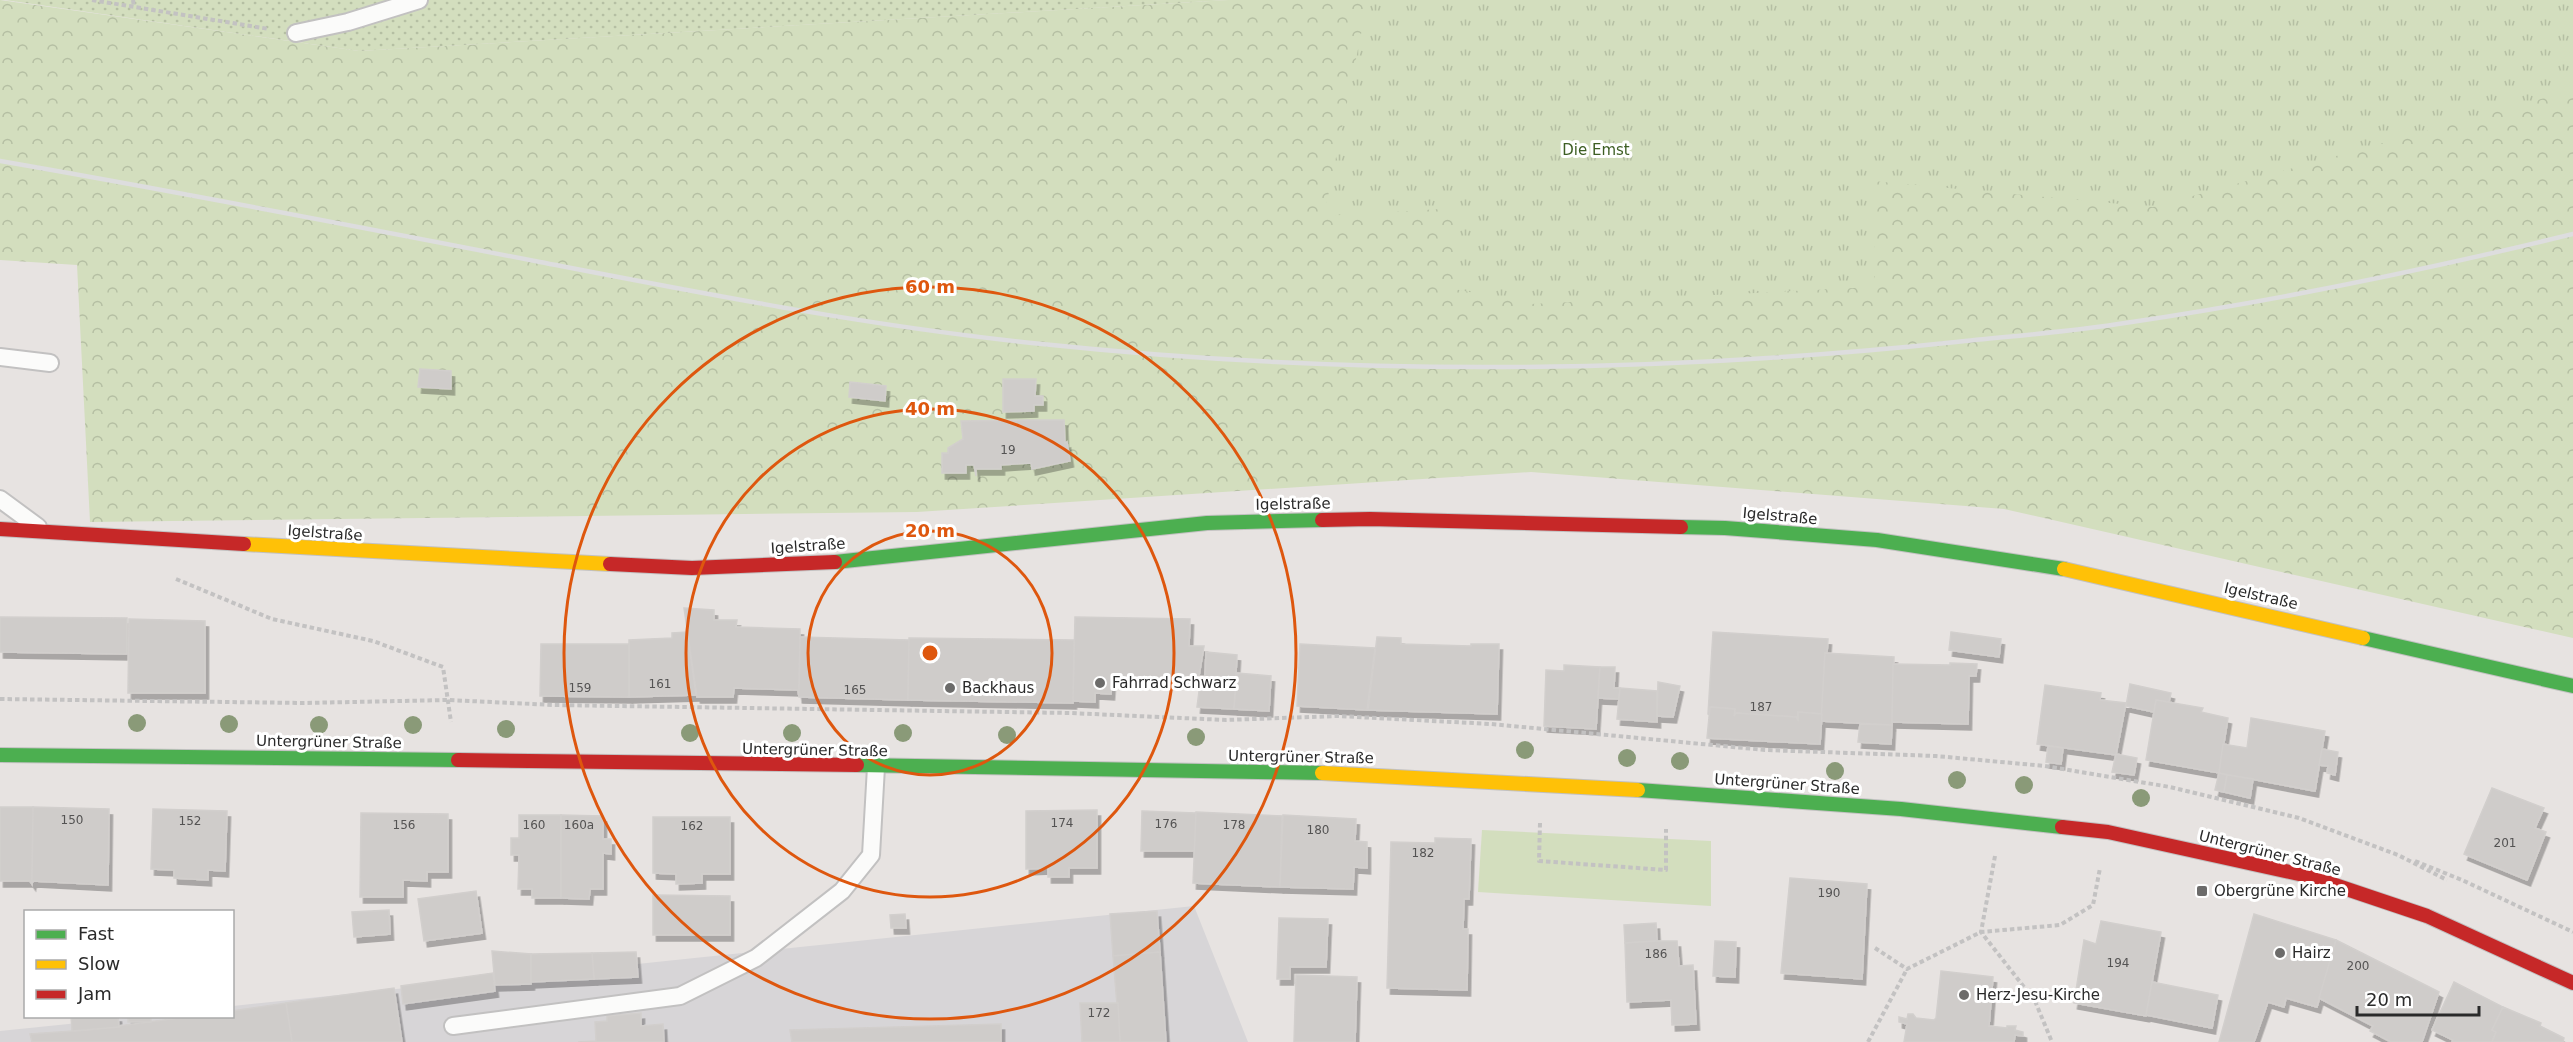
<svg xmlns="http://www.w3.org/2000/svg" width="2573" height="1042" font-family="'DejaVu Sans',sans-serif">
<defs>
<pattern id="forest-crowns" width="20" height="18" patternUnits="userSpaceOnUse" patternTransform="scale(1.5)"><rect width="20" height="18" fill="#d3debe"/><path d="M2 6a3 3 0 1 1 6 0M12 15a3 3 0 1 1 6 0" fill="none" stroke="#b5bfa3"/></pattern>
<pattern id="park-tufts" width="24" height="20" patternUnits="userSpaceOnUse" patternTransform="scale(1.5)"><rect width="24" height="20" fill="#d3debe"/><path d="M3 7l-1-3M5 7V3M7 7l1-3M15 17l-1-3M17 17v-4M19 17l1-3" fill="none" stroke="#b5bfa3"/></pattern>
<pattern id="garden-dots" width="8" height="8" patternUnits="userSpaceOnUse" patternTransform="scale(1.5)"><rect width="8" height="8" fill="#d3debe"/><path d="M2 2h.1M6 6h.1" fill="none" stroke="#b5bfa3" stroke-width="1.8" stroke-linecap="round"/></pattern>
<filter id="shadow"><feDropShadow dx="3.5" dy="6" stdDeviation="0" flood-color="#0004"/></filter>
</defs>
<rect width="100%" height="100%" fill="#e7e3e1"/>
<path fill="#d7d5d7" d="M1194 906 1248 1042H0V1031L137 1017 232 1016 233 1006Z"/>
<path fill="#d3debe" d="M1482 830 1711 841V906L1478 892Z"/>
<path fill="url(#forest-crowns)" d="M0 0 359 51 1228 0H2573V638L2004 509 1531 472 917 512 90 522 77 265 0 260Z"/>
<path fill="url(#park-tufts)" d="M1368 0H2573V90L2153 207 1873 181 1875 287 1531 304 1454 289 1457 208 1324 216Z"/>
<path fill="url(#garden-dots)" d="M5 0H1228L359 51Z"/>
<g fill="#cfccca" stroke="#d2cfcd" stroke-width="1.5" filter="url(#shadow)">
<path d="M420 369 451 371V389L418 387Z"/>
<path d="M1003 379H1036L1035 396H1043V405H1034V411L1003 412Z"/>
<path d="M850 382 886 386 885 401 849 397Z"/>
<path d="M1034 420H1064L1065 443 1067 442 1070 461 1032 469 1031 463 1001 465V469H976V476L974 465H966V473H942V453H948V448L963 439 961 421Z"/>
<path d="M684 608 714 610V620H737L736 627 800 629 799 697 798 690 734 688 733 697H697Z"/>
<path d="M0 617 127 618V654L0 652Z"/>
<path d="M1075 617 1190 619 1189 646H1204L1198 682 1112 680 1111 694 1095 693V702L1073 701Z"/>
<path d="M129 619 205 621V693H128Z"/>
<path d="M687 632 696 695 629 697V640L672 638V633Z"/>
<path d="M1713 632 1828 639 1827 653H1825L1822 714 1798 712V720L1796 717 1736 713 1734 716 1735 709 1710 707V715L1708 714Z"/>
<path d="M1951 632 2001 639 1999 657 1949 650Z"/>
<path d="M800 637 909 640 908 700 799 697Z"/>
<path d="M1377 637 1401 638V644L1471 646V644H1499L1497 714 1368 710Z"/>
<path d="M909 638 1074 640 1073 703 908 700Z"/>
<path d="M541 644H629V697L540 696Z"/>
<path d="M1300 644 1375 648 1367 710 1297 706Z"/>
<path d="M1206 652 1237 655 1234 709 1197 707 1201 676 1205 677Z"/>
<path d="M1825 653 1894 657 1892 725 1821 721Z"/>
<path d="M1950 663 1977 664 1976 676H1969L1968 724 1892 722 1893 664 1950 665Z"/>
<path d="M1564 665 1600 667 1596 729 1544 726 1546 670 1564 671Z"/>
<path d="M1600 667H1615L1614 688H1620L1619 699 1598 698Z"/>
<path d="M1237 673 1271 676 1269 711 1234 709Z"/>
<path d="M1658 682 1680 686 1673 717 1657 716Z"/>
<path d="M2130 684 2171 693 2169 702 2156 700 2154 712 2126 706Z"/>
<path d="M2045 685 2101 693 2100 700 2126 703 2116 755 2037 744Z"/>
<path d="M1620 688 1657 691V722L1617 719Z"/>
<path d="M2156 700 2203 708 2201 712 2228 718 2219 773 2146 760Z"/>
<path d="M1710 707 1735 709 1734 716 1736 713 1796 717 1798 720V712L1822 714 1820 744 1707 738Z"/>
<path d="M2251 718 2325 731 2315 791 2219 773 2223 744 2247 748Z"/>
<path d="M1860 724 1892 725 1891 744 1858 742Z"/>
<path d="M2048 746 2063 748 2061 764 2046 762Z"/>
<path d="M2322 749 2338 752 2335 775 2327 773 2328 766 2319 765Z"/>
<path d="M2116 754 2137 758 2134 775 2112 772Z"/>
<path d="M2219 773 2227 775 2224 792 2215 790Z"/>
<path d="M2227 775 2253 779 2250 798 2224 792Z"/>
<path d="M2492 788 2544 808 2535 828 2546 832 2527 880 2464 854Z"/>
<path d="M0 807H33L32 884 30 881H0Z"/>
<path d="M33 807 109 809 108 885 33 881 32 884Z"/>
<path d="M153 809 227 811 225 871 208 870V880L174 878V870L151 869Z"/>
<path d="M1097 810V868H1069V877H1048V868L1026 869V811Z"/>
<path d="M1142 811 1196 813 1195 851H1141Z"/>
<path d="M1196 812 1282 816 1280 887 1193 883Z"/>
<path d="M361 813 448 814V872H427V881L403 880V897H360Z"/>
<path d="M519 815H561V898H532V889H518L519 855H511V838H519Z"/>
<path d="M561 815 603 816V839H611V854L603 853V889H590L589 899 561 898Z"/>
<path d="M1283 815 1356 819 1355 841 1367 842V868L1354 867 1353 889 1280 887Z"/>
<path d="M653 817H730V874H702V883L676 884V874L653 873Z"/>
<path d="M1435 838 1471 839 1469 899H1464L1463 929H1468L1467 990 1387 988 1391 842 1435 843Z"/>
<path d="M1790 878 1867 884 1862 979 1781 973Z"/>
<path d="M476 891 482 933 424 941 418 899Z"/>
<path d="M653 895 730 896V935H653Z"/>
<path d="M389 910 390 934 354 937 352 912Z"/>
<path d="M1157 911 1160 952 1113 956 1110 914Z"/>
<path d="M905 914 906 928H891L890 915Z"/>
<path d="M2254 914 2336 940 2317 1007 2286 998 2284 1007 2268 1002 2254 1042H2219Z"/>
<path d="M1279 918 1328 919 1326 967H1290V979H1277Z"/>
<path d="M2101 921 2161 932 2146 1016 2074 1003 2084 940 2096 944Z"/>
<path d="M1656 923 1657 941 1625 943 1624 925Z"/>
<path d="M2336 940 2439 992 2422 1042H2391L2370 1031 2373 1026 2319 998Z"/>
<path d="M1657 941H1677L1679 966 1693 965 1696 1024 1672 1025 1671 1000 1627 1002 1625 943Z"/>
<path d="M1715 941 1736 942 1735 977 1713 976Z"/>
<path d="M492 951 531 954V984L495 985Z"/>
<path d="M636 952 638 977 594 979 592 953Z"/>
<path d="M1160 952 1166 1042H1120L1113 956Z"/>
<path d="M592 953 594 979 531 982V954Z"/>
<path d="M1941 971 1993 977 1989 1026 2007 1028V1026H2016L2015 1030 2023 1032V1036L2015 1035 2014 1042H1904L1907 1024 1899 1022V1017L1907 1019 1908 1014H1913L1916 1018 1934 1020 1936 1018Z"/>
<path d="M493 973 495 991 403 1004 401 986Z"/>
<path d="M1296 975 1357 977 1355 1042H1294Z"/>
<path d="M2152 982 2218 995 2212 1028 2146 1015Z"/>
<path d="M2454 982 2503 1007 2492 1030 2496 1032 2492 1042H2452L2453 1040 2432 1030Z"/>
<path d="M394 988 402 1042H292L286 1003Z"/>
<path d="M286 1003 292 1042H32L30 1034 88 1030 194 1016H232V1011Z"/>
<path d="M1080 1003H1118L1120 1042H1082Z"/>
<path d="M2503 1007 2541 1023 2540 1026 2564 1038 2563 1042H2492L2496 1032 2492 1030Z"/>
<path d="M641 1013V1026L663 1024 664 1042H578L596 1041 595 1022 607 1021V1016Z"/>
<path d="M71 1016H118L119 1027 72 1031Z"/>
<rect x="128" y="1016" width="23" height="6"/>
<path d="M1001 1024V1042H792L790 1030Z"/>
</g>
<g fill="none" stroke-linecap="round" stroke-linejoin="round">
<defs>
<g id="lane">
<path d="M296 33 348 22 419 0"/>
<path d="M0 357 50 363"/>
<path d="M0 499 38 527"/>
<path d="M453 1026 680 996 756 958 842 891 871 855 876 767"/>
</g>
<g id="fast">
<path d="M1681 527 1725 528 1877 540 2064 569"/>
<path d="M835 562 1207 523 1322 520"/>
<path d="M2363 638 2573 686"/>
<path d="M0 755 458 760"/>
<path d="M857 765 1322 773"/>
<path d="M1638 790 1901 809 2062 827"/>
</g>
<g id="slow">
<path d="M244 544 610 564"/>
<path d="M2064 569 2363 638"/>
<path d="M1322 773 1638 790"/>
</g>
<g id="jam">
<path d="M1322 520 1370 519 1681 527"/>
<path d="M0 529 244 544"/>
<path d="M610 564 692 568 835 562"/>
<path d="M458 760 857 765"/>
<path d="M2062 827 2108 832 2308 876 2427 916 2573 983"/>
</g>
</defs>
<use href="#lane" stroke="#c2c1c1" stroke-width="20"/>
<use href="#fast" stroke="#c2c1c1" stroke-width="16"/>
<use href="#slow" stroke="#c2c1c1" stroke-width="16"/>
<use href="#jam" stroke="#c2c1c1" stroke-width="16"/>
<g stroke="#c3c2c2" stroke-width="4" stroke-dasharray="4.5 3" stroke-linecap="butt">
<path d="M92 0 269 29"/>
<path d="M133 0 134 7"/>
<path d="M176 579 272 619 373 641 443 667 451 722"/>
<path d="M0 699 303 703 448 700 554 705 1070 713 1226 720 1338 716 1491 724 1765 750 1936 756 2045 766 2170 787 2299 818 2398 855 2447 880"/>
<path d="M1540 823 1539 861 1666 870V829"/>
<path d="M1995 856 1981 932 2035 1001 2052 1042"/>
<path d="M2415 861 2462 880 2573 932"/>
<path d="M1875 948 1907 969 1981 932 2060 925 2093 905 2100 868"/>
<path d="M1868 1042 1907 969"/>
</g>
<use href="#lane" stroke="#fbfbfa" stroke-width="16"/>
<use href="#fast" stroke="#4caf50" stroke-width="14"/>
<use href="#slow" stroke="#ffc107" stroke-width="14"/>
<use href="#jam" stroke="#c62828" stroke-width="14"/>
<path stroke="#ddddde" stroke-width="4.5" d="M0 161C180 192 360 227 540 262 706 294 873 327 1042 344 1346 376 1652 374 1956 342 2012 336 2069 332 2125 323 2276 301 2425 270 2573 234"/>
</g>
<g fill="#8a9a78">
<circle cx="137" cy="723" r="9"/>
<circle cx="229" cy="724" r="9"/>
<circle cx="319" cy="725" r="9"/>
<circle cx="413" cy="725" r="9"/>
<circle cx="506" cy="729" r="9"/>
<circle cx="690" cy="733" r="9"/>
<circle cx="792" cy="733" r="9"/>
<circle cx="903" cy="733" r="9"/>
<circle cx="1007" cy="735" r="9"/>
<circle cx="1196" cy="737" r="9"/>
<circle cx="1525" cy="750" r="9"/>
<circle cx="1627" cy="758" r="9"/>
<circle cx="1680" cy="761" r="9"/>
<circle cx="1835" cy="771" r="9"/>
<circle cx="1957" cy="780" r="9"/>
<circle cx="2024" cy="785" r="9"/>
<circle cx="2141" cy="798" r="9"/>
</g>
<g fill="none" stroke="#de570e" stroke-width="3">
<circle cx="930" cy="653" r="122"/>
<circle cx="930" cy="653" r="244"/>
<circle cx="930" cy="653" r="366"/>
</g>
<g fill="#6c6b6a" stroke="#fff" stroke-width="2">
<circle cx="1100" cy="683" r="6"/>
<circle cx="950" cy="688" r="6"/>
<rect x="2196" y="885" width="12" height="12" rx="3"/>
<circle cx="2280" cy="953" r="6"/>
<circle cx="1964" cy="995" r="6"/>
</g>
<g text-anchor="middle" stroke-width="6" stroke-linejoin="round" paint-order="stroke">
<g font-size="12" fill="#545353">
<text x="1008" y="454">19</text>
<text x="660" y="688">161</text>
<text x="580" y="692">159</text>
<text x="855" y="694">165</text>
<text x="1761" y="711">187</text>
<text x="72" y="824">150</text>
<text x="190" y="825">152</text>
<text x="1062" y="827">174</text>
<text x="1166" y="828">176</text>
<text x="404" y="829">156</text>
<text x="534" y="829">160</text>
<text x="579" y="829">160a</text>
<text x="1234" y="829">178</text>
<text x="692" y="830">162</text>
<text x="1318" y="834">180</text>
<text x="2505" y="847">201</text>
<text x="1423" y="857">182</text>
<text x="1829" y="897">190</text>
<text x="1656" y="958">186</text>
<text x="2118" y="967">194</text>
<text x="2358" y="970">200</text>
<text x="1099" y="1017">172</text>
</g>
<g font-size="15" fill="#3d5e23" stroke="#fff">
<text x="1596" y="155">Die Emst</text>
</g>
<g font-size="15" fill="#2a2a2a" stroke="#fff">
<text transform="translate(1293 504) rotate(-1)" y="5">Igelstraße</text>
<text transform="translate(1780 516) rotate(5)" y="5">Igelstraße</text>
<text transform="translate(325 533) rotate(4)" y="5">Igelstraße</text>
<text transform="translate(808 546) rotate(-4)" y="5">Igelstraße</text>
<text transform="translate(2261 596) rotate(13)" y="5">Igelstraße</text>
<text transform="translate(329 742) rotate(1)" y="5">Untergrüner Straße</text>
<text transform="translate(815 750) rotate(1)" y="5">Untergrüner Straße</text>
<text transform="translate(1301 757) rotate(1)" y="5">Untergrüner Straße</text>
<text transform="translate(1787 784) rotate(4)" y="5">Untergrüner Straße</text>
<text transform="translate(2270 853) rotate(14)" y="5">Untergrüner Straße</text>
</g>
<g font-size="15" fill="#2a2a2a" stroke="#fff" text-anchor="start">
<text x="1112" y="688">Fahrrad Schwarz</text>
<text x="962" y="693">Backhaus</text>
<text x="2214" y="896">Obergrüne Kirche</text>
<text x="2292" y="958">Hairz</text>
<text x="1976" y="1000">Herz-Jesu-Kirche</text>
</g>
</g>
<circle cx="930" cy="653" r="9" fill="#de570e" stroke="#fff" stroke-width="3"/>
<g font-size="18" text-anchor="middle" font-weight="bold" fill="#de570e" stroke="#fff" stroke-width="6" stroke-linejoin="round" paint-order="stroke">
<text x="930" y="293">60 m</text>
<text x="930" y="415">40 m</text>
<text x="930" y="537">20 m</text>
</g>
<rect x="24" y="910" width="210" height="108" fill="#ffffff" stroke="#aaaaaa" stroke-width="1.5"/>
<rect x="36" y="930" width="30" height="9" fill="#4caf50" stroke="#aaaaaa" stroke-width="1.5"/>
<text x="78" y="940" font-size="18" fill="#2a2a2a">Fast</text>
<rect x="36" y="960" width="30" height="9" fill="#ffc107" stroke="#aaaaaa" stroke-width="1.5"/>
<text x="78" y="970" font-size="18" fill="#2a2a2a">Slow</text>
<rect x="36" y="990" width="30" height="9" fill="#c62828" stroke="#aaaaaa" stroke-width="1.5"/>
<text x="78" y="1000" font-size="18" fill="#2a2a2a">Jam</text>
<path d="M2357 1006v9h122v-9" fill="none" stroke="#2a2a2a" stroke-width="3"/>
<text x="2366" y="1006" font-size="18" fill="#2a2a2a" stroke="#ffffff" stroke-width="4.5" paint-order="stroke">20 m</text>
</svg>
